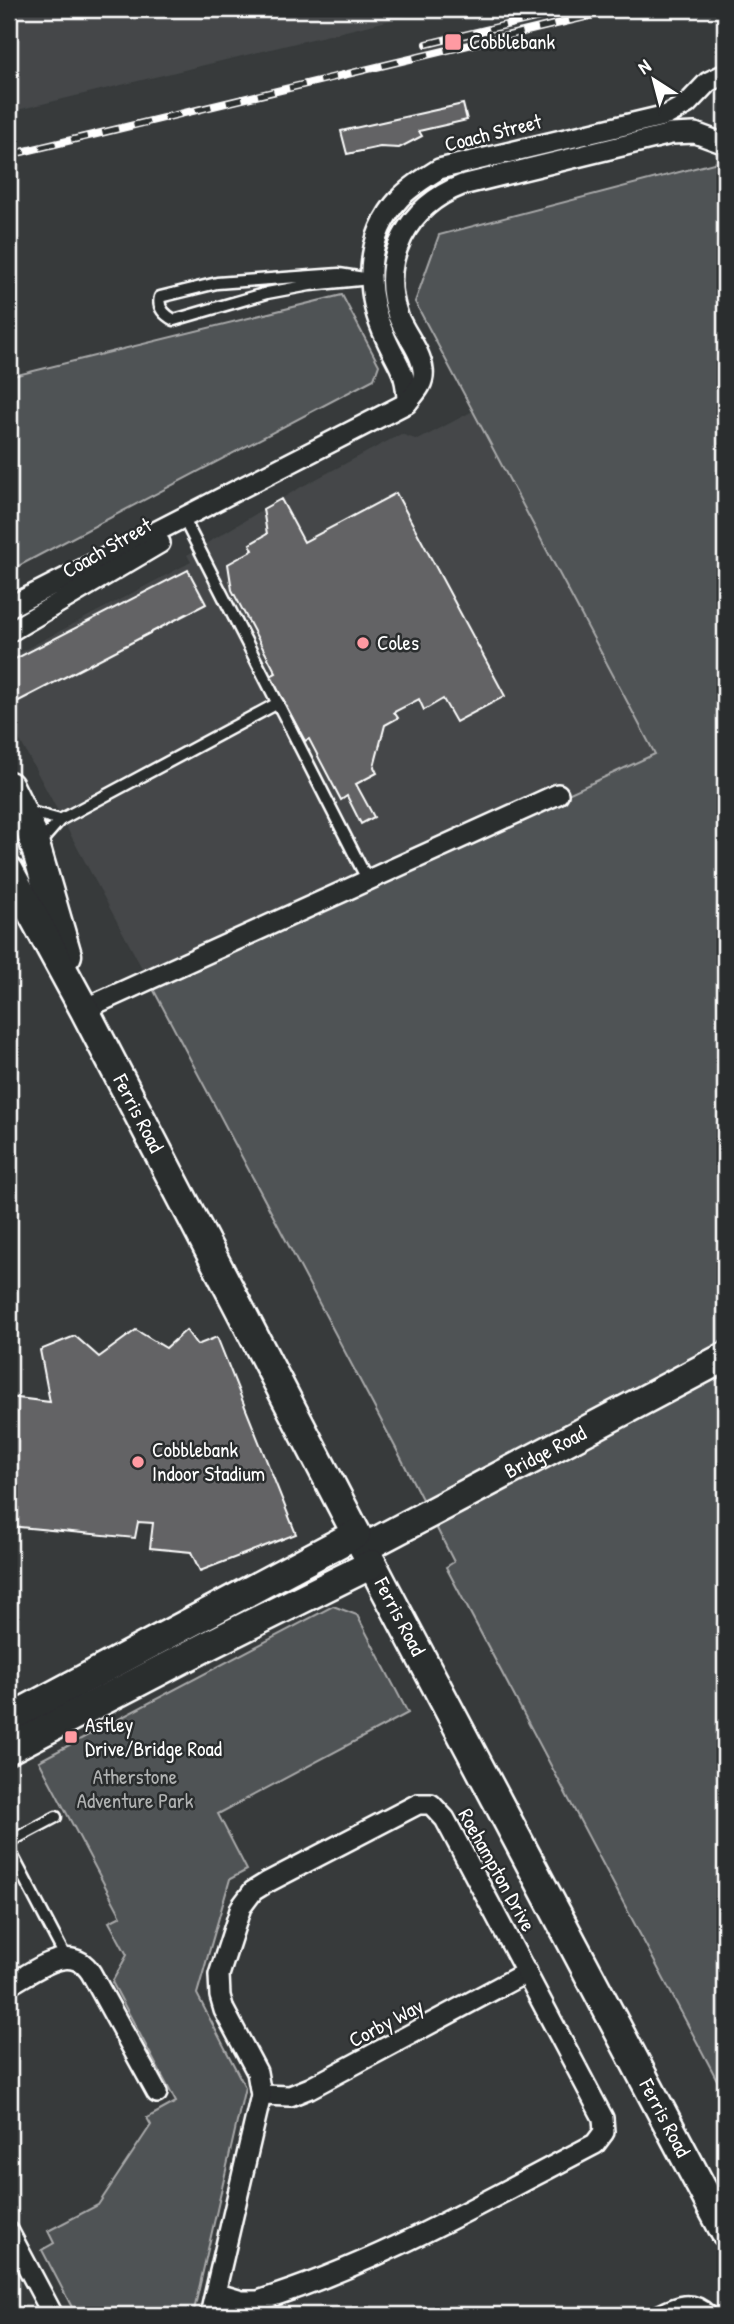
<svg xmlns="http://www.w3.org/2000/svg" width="734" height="2324" font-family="'Patrick Hand',sans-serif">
<rect width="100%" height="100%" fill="#373a3b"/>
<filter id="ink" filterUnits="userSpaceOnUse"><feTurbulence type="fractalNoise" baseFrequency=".0143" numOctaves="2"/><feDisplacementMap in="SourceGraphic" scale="14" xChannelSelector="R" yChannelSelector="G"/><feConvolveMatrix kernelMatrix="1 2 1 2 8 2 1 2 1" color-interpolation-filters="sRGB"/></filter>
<g filter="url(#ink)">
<g fill="#444748">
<path d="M9 9H437L9 112Z"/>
<path d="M473 411 655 754 151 985 9 720V658L191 562 187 555 301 487 401 434 418 440Z"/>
</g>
<g fill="#505354" stroke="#a8a9aa" stroke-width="2">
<path d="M725 160V2095L446 1567 454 1562 401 1458 151 985 655 754 415 302 439 235Z"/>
<path d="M342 295 379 365 374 379 9 571V377Z"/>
<path d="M333 1606 357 1615 408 1713 218 1814 247 1870 230 1879 197 1994 245 2087 193 2315H76L42 2250 54 2243 48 2231 98 2205 151 2125 147 2118 176 2102 112 1982 127 1955 109 1922 121 1916 39 1761Z"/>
</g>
<g fill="#636465" stroke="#fff" stroke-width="2">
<path d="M463 104 467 120 419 131 422 136 399 148 380 147 347 154 341 131Z"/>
<path d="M396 493 505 696 456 722 443 699 424 710 419 699 394 712 398 718 385 725 374 767 377 773 356 784 374 817 361 824 347 796 341 800 309 739 305 741 270 676 276 673 232 590 228 564 253 550 250 544 267 534 263 509 281 499 304 542Z"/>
<path d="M188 570 206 604 9 706V662Z"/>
<path d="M136 1330 166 1348 186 1330 197 1345 217 1337 296 1534 200 1571 191 1552 150 1548 153 1523 138 1522 135 1538 9 1526V1397L50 1402 40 1350 75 1336 99 1357Z"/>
</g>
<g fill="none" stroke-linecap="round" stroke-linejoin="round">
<defs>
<g id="lane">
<path d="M339 274 370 279 310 285 267 293 174 320C165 315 157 308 160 297L217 283Z"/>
<path d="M188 527 368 881"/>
<path d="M27 811 60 820"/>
<path d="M38 845 60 820 278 703"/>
<path d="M9 1842 56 1817"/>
<path d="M9 1849 66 1958"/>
</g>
<g id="street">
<path d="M407 403C407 371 398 366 386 339 364 293 364 237 400 198 411 186 425 178 439 169L667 115 687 104 708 82 725 74"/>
<path d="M9 607 407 403C415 393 425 384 423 370 421 351 405 334 398 316 378 259 408 206 462 185L671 134 695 133 725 144"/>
<path d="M9 632 160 543"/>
<path d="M84 1009 558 794"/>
<path d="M9 1985C34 1972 70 1940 91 1973L157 2093"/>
<path d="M261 2095 290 2096 310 2088 527 1972"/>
<path d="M9 2232 53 2315"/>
<path d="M210 2315 215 2293 261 2095 257 2072 224 2010 220 1996 219 1975 241 1907 253 1891 266 1883 418 1804H431L445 1819 603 2118 604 2132 595 2144C485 2201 377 2264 258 2301H242L215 2293"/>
<path d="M660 2315C678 2306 692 2300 707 2315"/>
</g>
<g id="secondary">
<path d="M9 786 31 831 67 955"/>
<path id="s1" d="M9 871 84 1009 383 1585 725 2232"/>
<path id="s2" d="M364 1548 725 1357"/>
<path d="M9 1719 356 1534"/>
<path d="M9 1749 207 1646 372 1564"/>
</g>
</defs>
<use href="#lane" stroke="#fff" stroke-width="15"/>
<use href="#street" stroke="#fff" stroke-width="24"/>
<use href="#secondary" stroke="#fff" stroke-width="33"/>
<use href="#lane" stroke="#2a2d2e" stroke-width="10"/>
<use href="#street" stroke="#2a2d2e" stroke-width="19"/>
<use href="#secondary" stroke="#2a2d2e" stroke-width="28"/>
<defs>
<g id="rail">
<path d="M427 44 572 9"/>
<path d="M9 155 619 9"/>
</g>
</defs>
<use href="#rail" stroke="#fff" stroke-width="8"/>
<use href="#rail" stroke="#2a2d2e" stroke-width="5" stroke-dasharray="16" stroke-linecap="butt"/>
</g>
</g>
<g fill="#ff9aa2" stroke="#2a2d2e" stroke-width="2.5">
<rect x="444" y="33" width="18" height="18" rx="3.5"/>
<circle cx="363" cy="643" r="7"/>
<circle cx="138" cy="1462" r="7"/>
<rect x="64" y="1730" width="14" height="14" rx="3.5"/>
</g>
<g text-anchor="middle" stroke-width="5" stroke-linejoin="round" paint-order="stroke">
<g font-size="21" fill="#fff" stroke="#2a2d2e" text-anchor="start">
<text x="469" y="49">Cobblebank</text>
<text x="377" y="650">Coles</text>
<text x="152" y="1457">Cobblebank<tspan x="152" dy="24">Indoor Stadium</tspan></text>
<text x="85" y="1732">Astley<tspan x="85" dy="24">Drive/Bridge Road</tspan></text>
</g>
<g font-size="21" fill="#fff" stroke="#2a2d2e">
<text transform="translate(493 133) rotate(-14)" y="7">Coach Street</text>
<text transform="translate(107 548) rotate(-30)" y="7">Coach Street</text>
<text dy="7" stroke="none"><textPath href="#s1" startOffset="275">Ferris Road</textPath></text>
<text dy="7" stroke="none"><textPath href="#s2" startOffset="205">Bridge Road</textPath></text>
<text dy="7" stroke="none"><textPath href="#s1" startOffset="842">Ferris Road</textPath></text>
<text transform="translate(497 1870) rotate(61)" y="7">Roehampton Drive</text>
<text transform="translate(386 2023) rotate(-28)" y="7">Corby Way</text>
<text dy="7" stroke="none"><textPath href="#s1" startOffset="1409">Ferris Road</textPath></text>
</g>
<g font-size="21" fill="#b0b2b2" stroke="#2a2d2e">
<text x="135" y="1784">Atherstone<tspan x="135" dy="24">Adventure Park</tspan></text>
</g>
</g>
<rect width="734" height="2324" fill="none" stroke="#2a2d2e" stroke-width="35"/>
<rect x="18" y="18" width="699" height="2289" fill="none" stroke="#fff" stroke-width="2.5" filter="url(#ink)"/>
<g transform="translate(654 80) rotate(324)" stroke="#2a2d2e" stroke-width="5" paint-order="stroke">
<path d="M0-5L12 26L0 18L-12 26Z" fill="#ffffff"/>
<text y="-10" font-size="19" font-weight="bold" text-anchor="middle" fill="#ffffff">N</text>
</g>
</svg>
